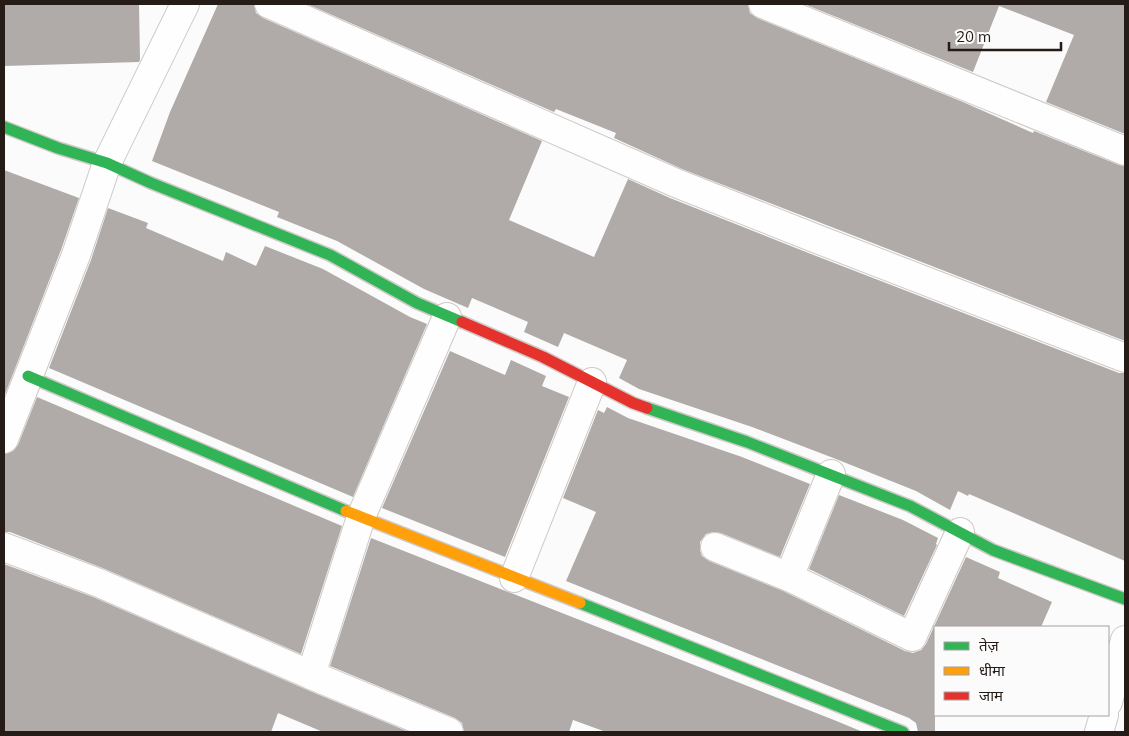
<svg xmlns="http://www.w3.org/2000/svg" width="1129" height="736" font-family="Mulish,'Noto Sans Devanagari',sans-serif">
<rect width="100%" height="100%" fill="#fbfbfb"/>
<g fill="#b0aba8">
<path d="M4 4H139L140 60 139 62 4 66Z"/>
<path d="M218 4H254L256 13 263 18 542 141 509 220 594 257 628 179 670 198 811 254 1119 373H1125V561L969 494 968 496 958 491 950 510 916 491 836 459 752 427 639 389 619 378 627 360 564 333 558 347 524 332 528 322 472 298 468 308 424 289 337 241 277 217 279 212 152 161 170 112Z"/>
<path d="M307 4H748L750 13 757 18 963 102 1033 133 1034 131 1119 165 1125 166V341L682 169 614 138 616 133 556 109 554 112Z"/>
<path d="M804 4H1125V134L1046 102 1074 35 999 6 973 72Z"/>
<path d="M4 170 79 198 61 250 4 397Z"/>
<path d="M108 208 148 223 146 228 223 261 226 252 256 266 265 246 323 269 410 317 427 324 353 497 49 368 91 260Z"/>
<path d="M450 351 505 375 511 360 546 376 542 386 569 397 505 557 382 508Z"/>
<path d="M37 397 342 526 301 654 105 569 10 532H4V454L13 451 18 445Z"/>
<path d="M607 407 628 418 742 457 810 484 780 557 721 533 713 532 706 534 700 542V550L702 556 709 561 783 591 905 651 913 653 921 650 926 644 966 557 1000 572 998 578 1052 602 1041 627H935V732H918L916 723 909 718 566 581 596 512 563 498 598 410 604 413Z"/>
<path d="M839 495 903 520 938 538 936 544 937 545 904 616 809 569Z"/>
<path d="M371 538 834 720 863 732H606L573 720 569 732H464L462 723 455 718 330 666Z"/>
<path d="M4 564 93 597 305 689 409 732H323L278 713 271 732H4Z"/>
</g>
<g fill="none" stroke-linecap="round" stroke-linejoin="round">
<defs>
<g id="street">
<path d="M269 4 676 183 817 239 1125 358"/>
<path d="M763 4 1125 151"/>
<path d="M4 439 76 255 107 163 185 4"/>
<path d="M4 547 99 583 311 675 361 517 447 317"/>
<path d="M715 547 789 577 912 637 960 532"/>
<path d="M789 577 831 474"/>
<path d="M514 578 592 382"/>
<path d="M311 675 449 732"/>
<path d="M1108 702 1125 640"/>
<path d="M1099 732 1104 715"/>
</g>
<g id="fast">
<path d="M4 127 58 148 107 163 151 183 330 255 417 303 462 322"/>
<path d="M28 376 346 511"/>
<path d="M647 408 747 442 910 506 993 550 1125 599"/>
<path d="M580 603 903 732"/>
</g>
<path id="slow" d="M346 511 580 603"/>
<path id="jam" d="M462 322 543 357 633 403 647 408"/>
</defs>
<use href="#street" stroke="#cec9c6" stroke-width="30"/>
<use href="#fast" stroke="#cec9c6" stroke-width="14"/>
<use href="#slow" stroke="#cec9c6" stroke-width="14"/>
<use href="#jam" stroke="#cec9c6" stroke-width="14"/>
<use href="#street" stroke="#fefefe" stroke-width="28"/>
<use href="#fast" stroke="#30b455" stroke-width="11"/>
<use href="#slow" stroke="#ff9f0a" stroke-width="11"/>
<use href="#jam" stroke="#e5322d" stroke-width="11"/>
</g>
<rect width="1129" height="736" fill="none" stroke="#251c17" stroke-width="10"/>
<rect x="934" y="626" width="175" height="90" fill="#fbfbfb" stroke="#a5a2a0"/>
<rect x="944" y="642" width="25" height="8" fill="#30b455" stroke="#a5a2a0"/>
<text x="979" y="651" font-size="15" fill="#251c17">तेज़</text>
<rect x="944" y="667" width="25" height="8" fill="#ff9f0a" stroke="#a5a2a0"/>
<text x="979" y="676" font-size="15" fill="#251c17">धीमा</text>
<rect x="944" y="692" width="25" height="8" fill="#e5322d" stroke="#a5a2a0"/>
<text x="979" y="701" font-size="15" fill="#251c17">जाम</text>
<path d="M949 42v8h112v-8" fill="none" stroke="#251c17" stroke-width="2.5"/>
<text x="956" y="42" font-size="15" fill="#251c17" stroke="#fbfbfb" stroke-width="4" paint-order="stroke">20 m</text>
</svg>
